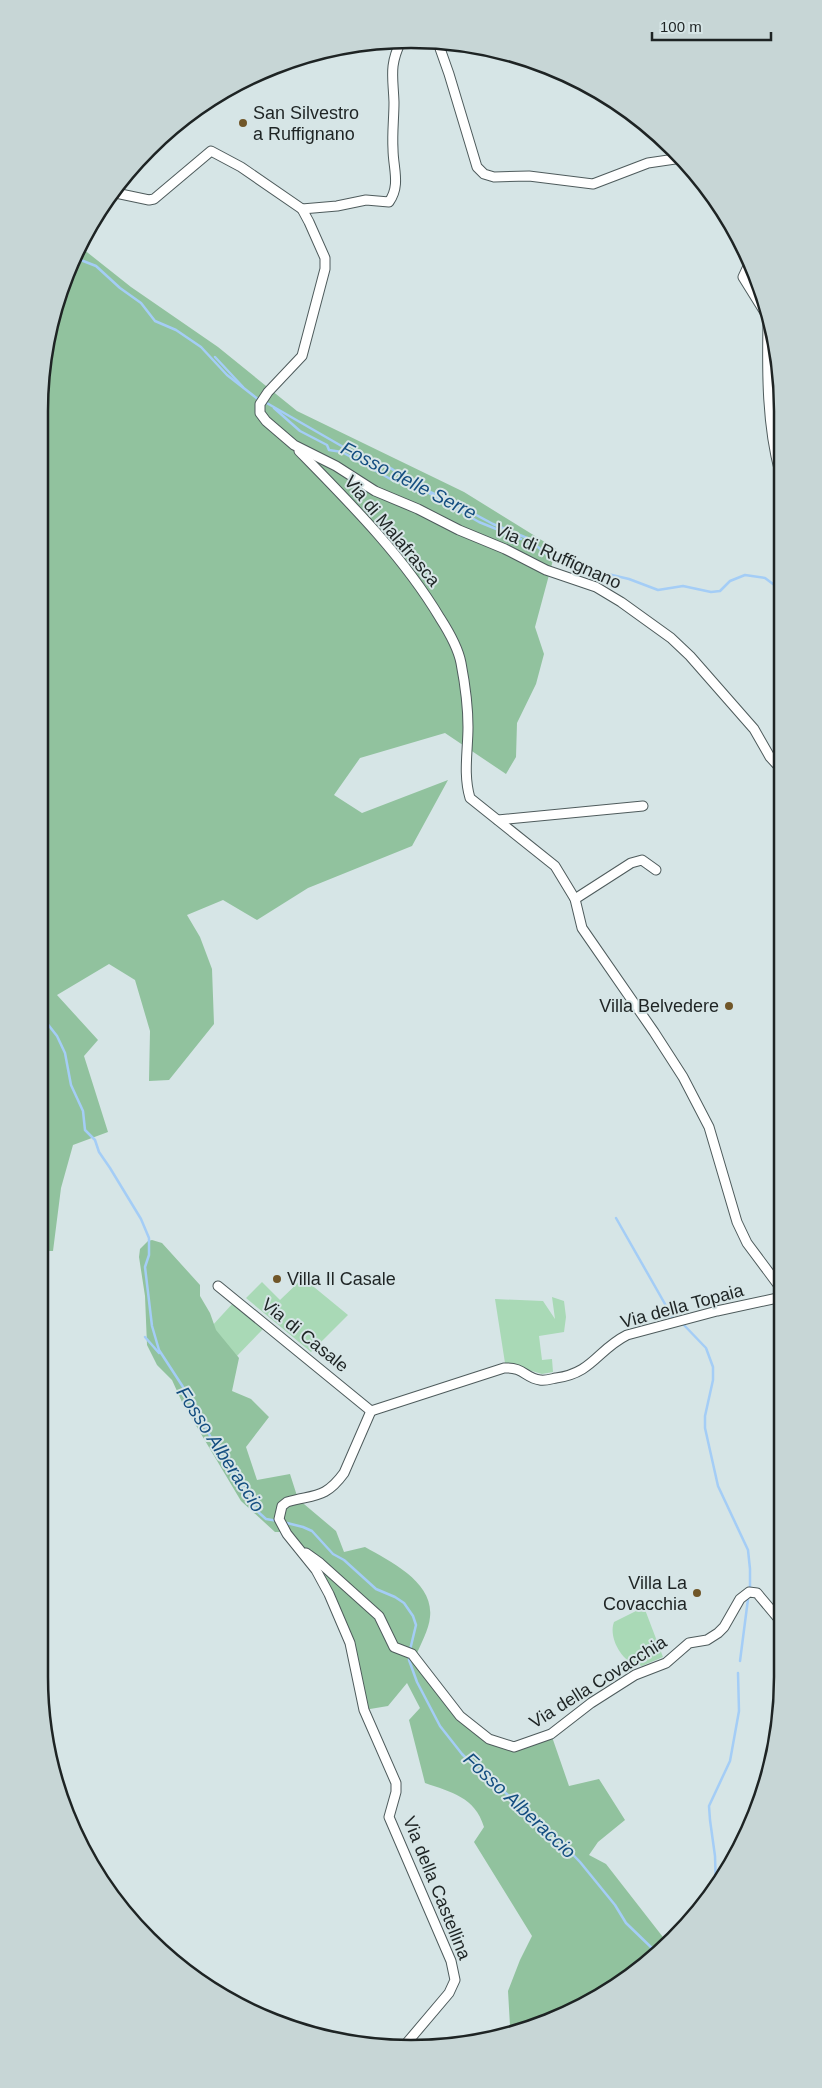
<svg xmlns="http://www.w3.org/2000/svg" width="822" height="2088" font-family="Arial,sans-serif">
<rect width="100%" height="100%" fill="#d6e5e6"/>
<g fill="#a9d9b6">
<path d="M303 1278 348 1315 311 1352 246 1298 262 1282 280 1300Z"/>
<path d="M552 1297 564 1301 566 1317 564 1332 539 1336 542 1360 552 1359 553 1372 542 1374 505 1363 495 1299 543 1301 555 1319Z"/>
<path d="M234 1302 264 1328 235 1358 211 1327Z"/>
<path d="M644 1607 663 1657 642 1666C639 1665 634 1664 630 1662 618 1654 609 1635 614 1622Z"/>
</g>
<g fill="#91c29e">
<path d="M78 245 131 287 218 347 297 411 464 492 556 549 535 627 544 654 536 684 517 723 516 757 506 774 445 733 360 758 334 795 362 813 448 780 412 846 308 888 257 920 223 900 187 915 200 937 212 969 214 1024 169 1080 149 1081 150 1031 135 980 109 964 57 995 98 1040 84 1056 108 1132 73 1145 61 1188 53 1251H39V411L52 314Z"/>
<path d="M152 1240 162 1243 200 1285V1296L210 1313 216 1330 239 1358 232 1391 251 1399 269 1417 246 1447 257 1480 290 1474 298 1499 336 1531 344 1552 365 1547C391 1562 434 1582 430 1617 429 1630 420 1645 415 1658L460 1716 489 1739 514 1747 551 1734 569 1786 599 1779 625 1820 598 1842 589 1855 606 1864 666 1941 618 1987 554 2021 516 2032 510 2026 508 1991 520 1960 532 1936 474 1842 484 1827C475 1797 451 1792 425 1783L409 1720 420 1708 407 1683 388 1706 364 1710 354 1664 329 1594 287 1532H275L241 1501 182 1402 172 1380 157 1365 147 1345 145 1296 139 1257 140 1249 148 1241Z"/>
</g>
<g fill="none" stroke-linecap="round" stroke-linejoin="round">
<g stroke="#a4cdf6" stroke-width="2.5">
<path d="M73 257 96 266 120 288 141 303 155 321 176 330 201 347 227 375 259 400"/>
<path d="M215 357 243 387"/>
<path d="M265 402 345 448 392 469 419 487 452 502 493 524 527 538 550 557 588 566 599 572 629 579 658 590 683 586 711 592 720 591 730 581 745 575 765 578 781 590"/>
<path d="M274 408 300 431 327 445 329 450 342 452 394 481 411 483"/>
<path d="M427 492 479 522 521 539"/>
<path d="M39 1013 57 1036 65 1053 71 1085 83 1111 85 1130 95 1140 99 1152 110 1168 141 1219 149 1238V1255L145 1267 152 1326 159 1350 185 1390 215 1445 229 1469 239 1479 257 1511 266 1519 278 1521"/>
<path d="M616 1218 673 1318"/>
<path d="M682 1323 706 1348 713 1367V1380L705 1416V1428L718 1486 748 1550 750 1569V1589"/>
<path d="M145 1337 159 1353"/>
<path d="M283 1522 303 1527 312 1531 333 1554 344 1560 376 1589 395 1597 404 1603 413 1616 416 1625 410 1650"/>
<path d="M409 1655V1660L417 1682 440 1726 462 1754 482 1774 495 1783 527 1813 558 1839 580 1862 615 1905 626 1923 655 1951"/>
<path d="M740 1661 748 1599"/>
<path d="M716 1888 715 1856 710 1820 709 1806 730 1761 739 1711 738 1673"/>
</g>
<defs>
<g id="minor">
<path d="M437 40 449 74 477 167 484 174 494 177 529 176 593 184 648 163 682 158"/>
<path d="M111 192 149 200 154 199 211 151 241 167 302 209 309 222 325 258V269L302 356 268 392 260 404V413L266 421 294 445 336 466 375 491 418 509 459 530 505 549 546 570 596 587 621 602 671 638 690 656 754 729 770 757 781 769"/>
<path d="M302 209 337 206 366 200 389 202C401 185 393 168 393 149 392 133 394 118 394 102 393 76 389 66 401 41"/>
<path d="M750 262 743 277 766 314"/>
<path d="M768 324C767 373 767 425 780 473"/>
<path d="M299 451C350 503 403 556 440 618 449 632 458 647 461 663 465 684 468 705 468 727 468 750 463 775 470 798L555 866 575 899 582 928 654 1032 683 1077 709 1127 737 1222 747 1243 782 1290"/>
<path d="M498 820 643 806"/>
<path d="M575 899 631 863 642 860 656 870"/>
<path d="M218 1286 371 1411"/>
<path d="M371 1411 344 1473C325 1499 315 1494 287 1502L282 1506 279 1519 287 1534 316 1570 329 1594 350 1643 364 1710 396 1783V1792L389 1817 451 1961 455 1980 449 1993 405 2045"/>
<path d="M371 1411 504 1368C524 1367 525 1378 540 1380 545 1381 551 1379 556 1378 593 1373 597 1350 627 1335L717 1311 782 1297"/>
<path d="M306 1553 320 1563 379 1616 394 1647 412 1654 415 1658 460 1716 489 1739 514 1747 551 1734 591 1703 635 1675 666 1663 689 1643 707 1640 718 1633 724 1627 740 1599 749 1592 757 1593 783 1624"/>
</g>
</defs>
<use href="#minor" stroke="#4e5b5c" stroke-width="11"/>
<use href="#minor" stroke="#fff" stroke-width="9"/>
</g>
<g fill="#705628" stroke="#d6e5e6" stroke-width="2">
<circle cx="243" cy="123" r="5"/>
<circle cx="729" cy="1006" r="5"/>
<circle cx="277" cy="1279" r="5"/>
<circle cx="697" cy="1593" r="5"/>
</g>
<g text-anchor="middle" stroke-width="4" stroke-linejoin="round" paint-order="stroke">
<g font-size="18" fill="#1e2424" stroke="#d6e5e6" text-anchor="start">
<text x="253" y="119">San Silvestro<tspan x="253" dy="21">a Ruffignano</tspan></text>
<text x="719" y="1012" text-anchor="end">Villa Belvedere</text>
<text x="287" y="1285">Villa Il Casale</text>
<text x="687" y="1589" text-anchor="end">Villa La<tspan x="687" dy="21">Covacchia</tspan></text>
</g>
<g font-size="18" fill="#1e2424" stroke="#d6e5e6">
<text transform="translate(392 531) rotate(50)" y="6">Via di Malafrasca</text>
<text transform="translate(558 556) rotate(24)" y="6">Via di Ruffignano</text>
<text transform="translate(682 1306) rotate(-15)" y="6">Via della Topaia</text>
<text transform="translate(305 1335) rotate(39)" y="6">Via di Casale</text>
<text transform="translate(598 1682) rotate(-32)" y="6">Via della Covacchia</text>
<text transform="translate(437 1888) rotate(68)" y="6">Via della Castellina</text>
</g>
<g font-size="19" font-style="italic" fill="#144e80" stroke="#d6e5e6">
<text transform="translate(409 480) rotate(27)" y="7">Fosso delle Serre</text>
<text transform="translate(221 1449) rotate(57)" y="7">Fosso Alberaccio</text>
<text transform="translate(520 1805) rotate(43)" y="7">Fosso Alberaccio</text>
</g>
</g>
<path d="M0 0H822V2088H0ZM411 48H411A363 363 0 0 1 774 411V1677A363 363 0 0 1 411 2040H411A363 363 0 0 1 48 1677V411A363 363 0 0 1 411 48Z" fill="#c7d6d6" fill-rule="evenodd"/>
<path fill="none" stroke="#1e2424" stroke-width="2.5" d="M411 48H411A363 363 0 0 1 774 411V1677A363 363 0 0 1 411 2040H411A363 363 0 0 1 48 1677V411A363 363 0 0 1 411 48Z"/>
<path d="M652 32v8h119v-8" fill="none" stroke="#1e2424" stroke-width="2.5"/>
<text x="660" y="32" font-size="15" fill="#1e2424" stroke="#d6e5e6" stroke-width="4" paint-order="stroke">100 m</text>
</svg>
